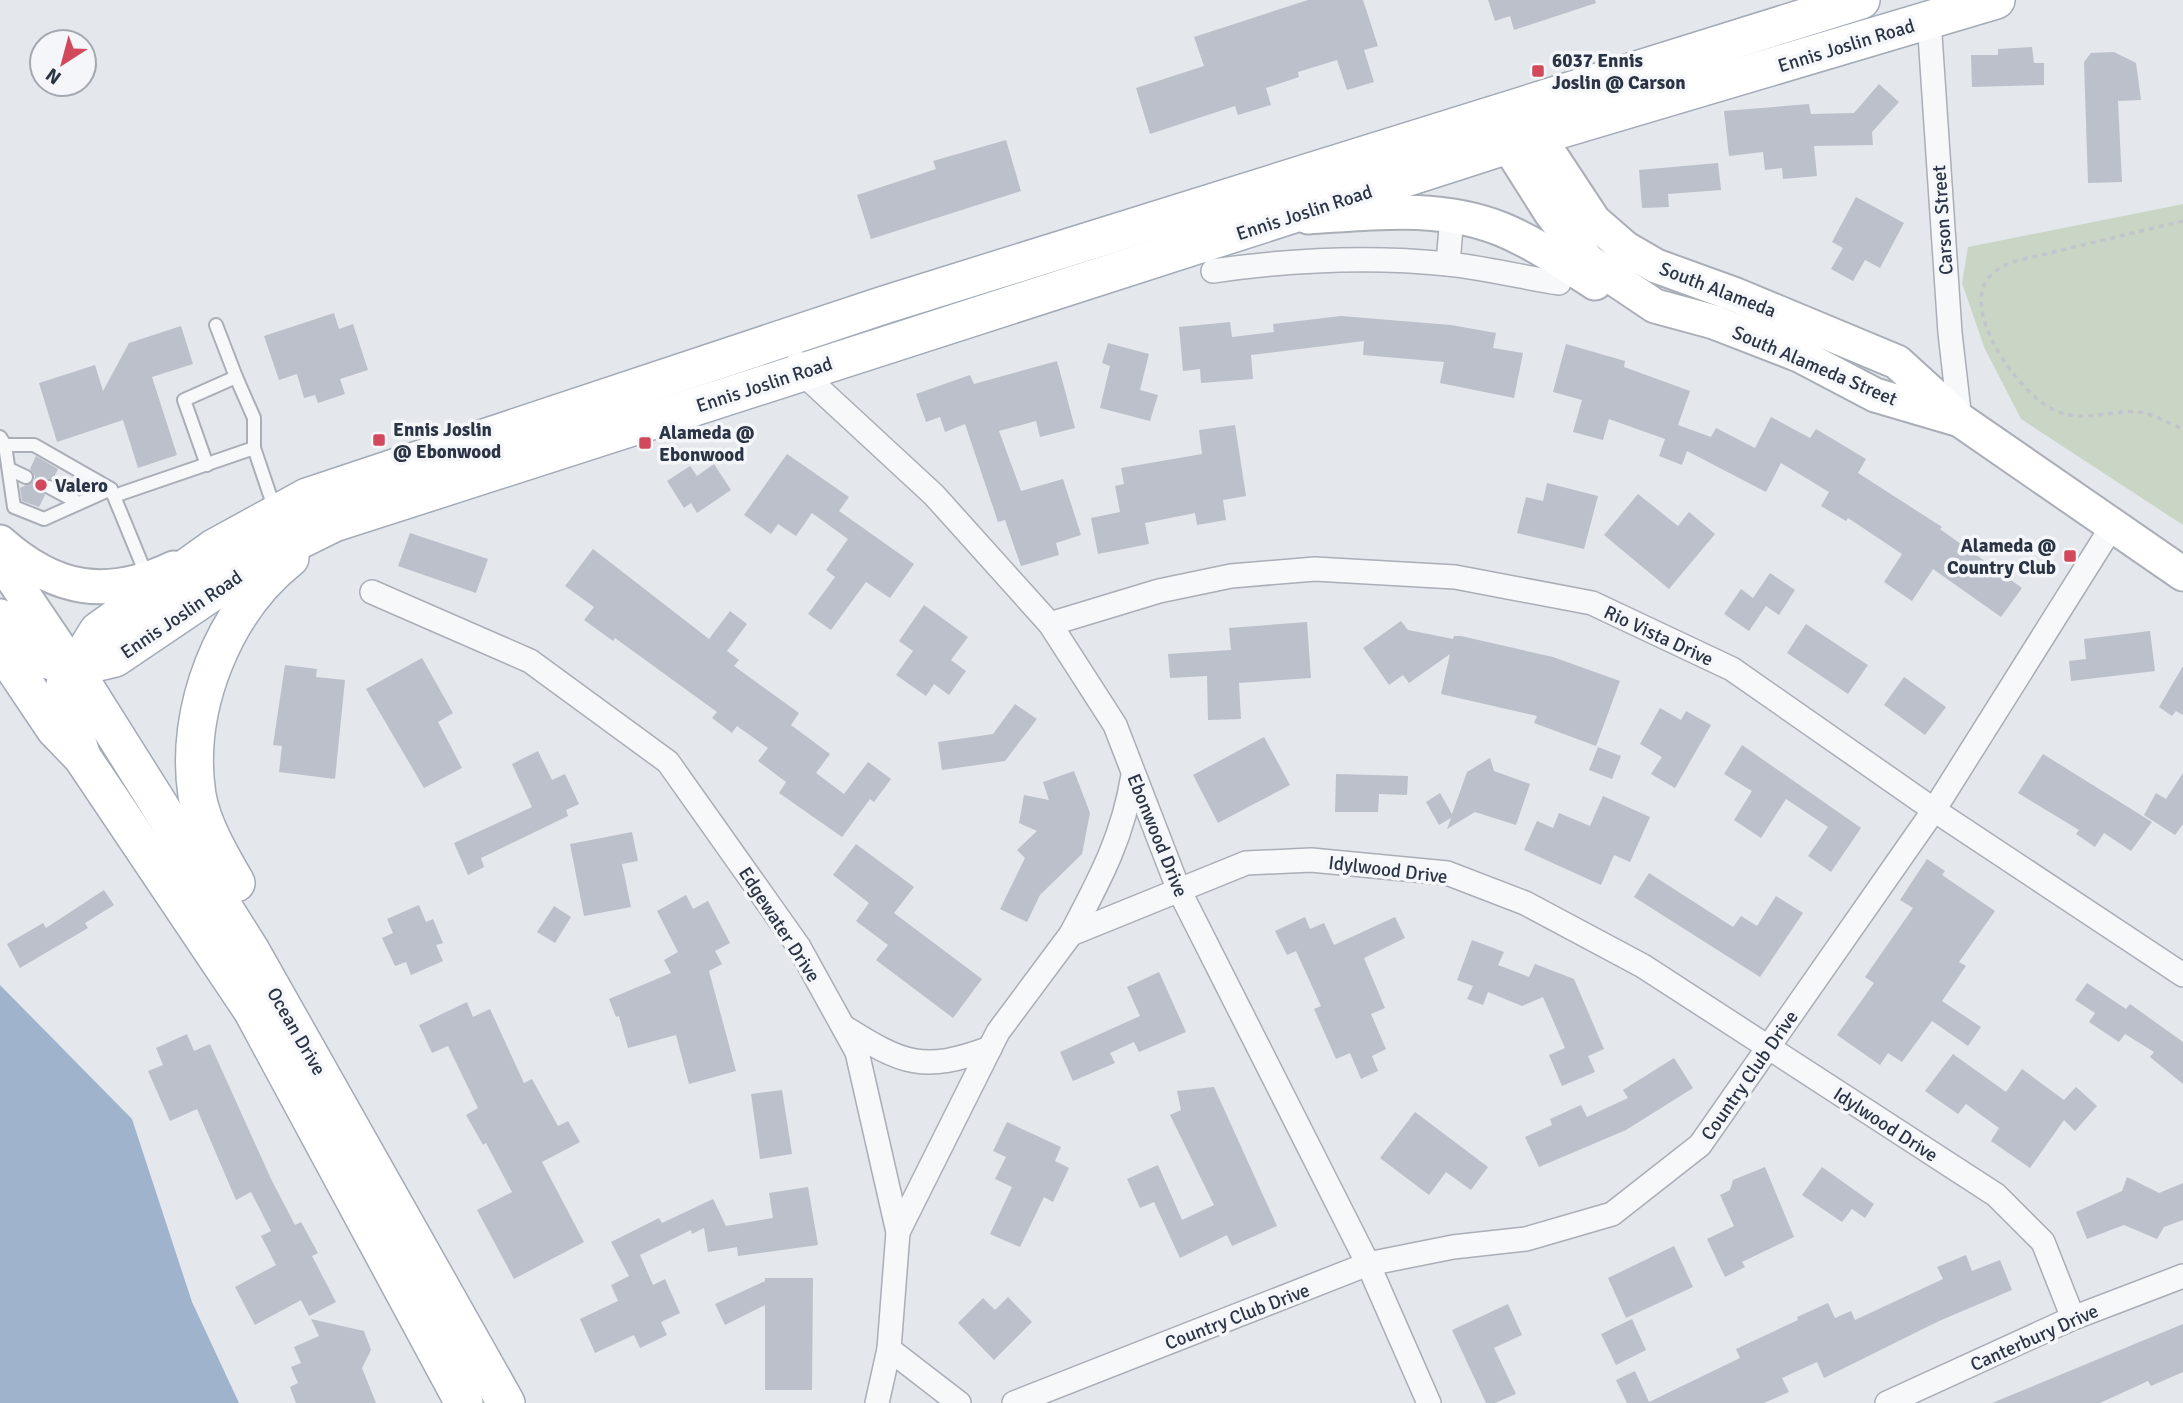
<svg xmlns="http://www.w3.org/2000/svg" width="2183" height="1403" font-family="Signika,sans-serif">
<rect width="100%" height="100%" fill="#e4e7ec"/>
<path fill="#c9d6c5" d="M2183 204V525L2021 419 1984 347 1962 283 1968 247Z"/>
<path fill="#9fb4cc" d="M0 985 132 1119 192 1302 239 1403H0Z"/>
<g fill="#bbc0ca">
<path d="M1308 0H1363L1378 46 1364 50 1374 82 1347 90 1337 60 1298 72 1299 77 1266 88 1271 105 1238 115 1235 106 1150 134 1136 88 1204 66 1194 37Z"/>
<path d="M1488 0H1595L1596 3 1514 30 1510 16 1495 21Z"/>
<path d="M2032 47 2034 63H2044V85L1972 87 1971 55H1998V49Z"/>
<path d="M2114 52 2136 63 2141 100 2118 101 2122 182 2088 183 2084 62 2091 53Z"/>
<path d="M1879 84 1899 102 1872 132 1873 145 1814 146 1817 176 1783 179 1782 168 1765 170 1763 152 1729 156 1724 111 1809 104 1811 114 1854 113Z"/>
<path d="M1006 140 1021 191 871 239 857 195 936 169 933 161Z"/>
<path d="M1718 163 1721 190 1668 194 1669 207 1642 208 1639 170Z"/>
<path d="M1856 197 1904 223 1880 268 1865 260 1853 281 1831 269 1843 248 1832 242Z"/>
<path d="M334 313 339 329 353 324 368 370 340 379 345 394 318 403 315 395 304 398 297 374 279 380 264 336Z"/>
<path d="M1341 316 1451 325 1496 333 1493 348 1523 353 1514 398 1440 383 1444 362 1363 355 1364 341 1251 355 1253 379 1201 383 1200 369 1183 371 1179 327 1230 322 1232 337 1274 332 1273 324Z"/>
<path d="M181 326 193 364 152 377 177 455 138 468 123 420 57 442 39 383 95 365 103 391 129 343Z"/>
<path d="M1108 343 1149 354 1140 390 1158 395 1150 421 1100 408 1110 366 1102 363Z"/>
<path d="M1566 344 1625 361 1624 367 1690 391 1678 425 1711 437 1716 428 1755 448 1771 417 1810 438 1816 429 1866 459 1858 473 1942 527 1940 529 2022 588 2001 617 1933 569 1912 601 1884 582 1902 554 1848 518 1846 521 1821 506 1829 492 1781 463 1766 492 1687 451 1682 465 1659 456 1665 439 1609 419 1603 440 1573 432 1582 400 1553 392Z"/>
<path d="M1057 361 1075 428 1040 437 1036 421 999 431 1021 491 1063 479 1081 535 1056 543 1059 555 1021 566 1005 520 998 522 965 424 945 432 940 417 926 422 916 394 970 375 974 384Z"/>
<path d="M1235 425 1246 496 1223 500 1226 520 1197 525 1195 513 1145 523 1149 544 1098 554 1091 518 1120 512 1115 486 1124 484 1121 468 1202 454 1199 430Z"/>
<path d="M787 454 849 497 839 511 914 564 890 598 866 582 831 630 808 614 835 577 826 570 848 539 812 513 796 536 778 524 771 534 744 515Z"/>
<path d="M36 456 58 469 53 479H45L41 484 45 495 39 507 22 501 20 488 34 481 35 476 30 469Z"/>
<path d="M714 464 731 490 697 513 691 503 684 508 667 481 690 466 697 476Z"/>
<path d="M1547 483 1598 496 1584 549 1517 533 1526 497 1543 501Z"/>
<path d="M1638 494 1678 526 1689 512 1715 534 1669 589 1604 535Z"/>
<path d="M410 533 488 559 476 593 398 566Z"/>
<path d="M593 549 709 639 730 611 747 624 727 651 739 660 734 666 799 713 791 725 830 754 816 773 844 794 868 762 891 779 874 802 870 799 842 837 779 793 786 782 758 761 768 748 737 726 732 733 712 718 717 712 615 638 613 641 584 620 594 607 565 586Z"/>
<path d="M1770 573 1795 590 1779 615 1766 606 1749 631 1724 614 1741 589 1753 598Z"/>
<path d="M924 605 968 637 951 660 966 671 949 695 934 684 926 696 896 675 913 651 899 641Z"/>
<path d="M1401 621 1408 630 1453 639 1454 636H1461L1553 657 1620 681 1596 746 1534 723 1537 716 1441 694 1450 654 1409 683 1403 675 1389 685 1363 648Z"/>
<path d="M1307 622 1311 678 1239 683 1241 719 1208 720 1207 676 1170 678 1168 654 1231 650 1229 628Z"/>
<path d="M1806 624 1868 665 1848 694 1787 653Z"/>
<path d="M2150 631 2155 671 2071 681 2069 661 2086 659 2084 639Z"/>
<path d="M422 658 453 713 438 722 462 768 424 788 366 689Z"/>
<path d="M285 665 317 669 316 677 345 680 335 779 279 772 282 746 273 745Z"/>
<path d="M2183 666V715L2176 711 2172 716 2159 707Z"/>
<path d="M1904 677 1946 707 1925 735 1884 705Z"/>
<path d="M1015 704 1037 719 1005 761 942 770 938 742 993 734Z"/>
<path d="M1660 708 1681 720 1686 711 1711 725 1675 788 1651 774 1662 757 1640 744Z"/>
<path d="M1264 737 1290 785 1218 823 1193 775Z"/>
<path d="M1742 745 1861 828 1831 872 1808 856 1828 827 1786 799 1761 838 1734 820 1752 791 1724 774Z"/>
<path d="M1598 747 1621 756 1612 779 1589 770Z"/>
<path d="M538 751 552 780 565 774 579 804 566 810 568 816 481 858 484 867 468 875 454 843 532 807 512 764Z"/>
<path d="M2043 754 2152 822 2131 851 2104 833 2095 847 2076 834 2079 830 2018 793Z"/>
<path d="M1490 758 1494 771 1530 784 1516 825 1475 812 1447 829 1451 818 1439 825 1426 802 1440 793 1452 814 1467 772Z"/>
<path d="M1074 771 1090 813 1082 854 1040 895 1027 922 1000 909 1025 858 1017 850 1037 831 1019 823 1024 795 1049 800 1043 782Z"/>
<path d="M2183 773V824L2175 835 2144 815 2156 793 2166 799Z"/>
<path d="M1336 774 1408 776 1407 795 1379 794 1378 812H1335Z"/>
<path d="M1603 796 1650 817 1630 862 1614 855 1601 885 1524 850 1537 821 1553 828 1559 813 1590 826Z"/>
<path d="M632 832 638 861 622 864 631 907 584 916 570 844Z"/>
<path d="M856 844 914 887 894 913 982 979 953 1018 876 960 888 945 856 921 869 903 833 875Z"/>
<path d="M1927 859 1945 871 1942 875 1995 911 1959 962 1966 966 1942 1001 1981 1027 1968 1046 1932 1021 1902 1062 1888 1053 1880 1065 1837 1035 1874 983 1865 977 1913 908 1900 900Z"/>
<path d="M1649 873 1733 927 1741 916 1757 926 1776 896 1803 913 1760 977 1634 897Z"/>
<path d="M104 890 114 905 85 923 88 928 20 968 7 944 43 923 46 928Z"/>
<path d="M686 895 693 909 708 901 730 943 715 951 722 964 709 971 736 1071 689 1084 676 1035 628 1048 619 1016 616 1017 609 999 671 973 664 960 678 952 657 911Z"/>
<path d="M419 905 426 922 433 919 443 943 436 945 443 961 411 975 406 962 395 966 382 938 393 933 387 919Z"/>
<path d="M554 906 571 917 555 943 537 932Z"/>
<path d="M1305 917 1310 929 1324 923 1334 945 1395 917 1405 938 1364 958 1385 1008 1371 1014 1386 1049 1372 1056 1378 1071 1361 1079 1350 1053 1336 1059 1314 1009 1321 1006 1296 951 1287 955 1275 931Z"/>
<path d="M1472 940 1504 952 1498 965 1529 977 1535 964 1574 979 1604 1049 1588 1056 1595 1072 1562 1086 1549 1055 1565 1048 1543 997 1522 1006 1488 992 1483 1005 1467 999 1473 986 1457 980Z"/>
<path d="M1159 972 1186 1032 1139 1052 1134 1042 1110 1053 1115 1063 1073 1081 1060 1052 1140 1016 1127 987Z"/>
<path d="M2087 983 2126 1009 2130 1004 2183 1042V1084L2150 1057 2154 1052 2125 1034 2119 1042 2089 1022 2095 1013 2075 1000Z"/>
<path d="M467 1002 473 1017 490 1009 524 1083 532 1079 558 1126 568 1121 580 1142 542 1162 584 1242 514 1279 477 1210 512 1192 486 1143 483 1145 466 1115 478 1108 448 1046 432 1053 419 1025Z"/>
<path d="M187 1034 194 1051 210 1044 272 1181 295 1225 301 1222 318 1253 312 1256 336 1302 309 1316 301 1300 255 1325 235 1287 276 1265 261 1236 271 1231 251 1192 236 1200 197 1109 170 1121 148 1071 163 1065 156 1048Z"/>
<path d="M1953 1054 2006 1092 2022 1069 2064 1100 2076 1087 2097 1106 2075 1131 2064 1120 2030 1168 1991 1141 1999 1128 1966 1104 1958 1114 1925 1091Z"/>
<path d="M1674 1058 1693 1088 1626 1130 1539 1167 1525 1137 1552 1125 1550 1119 1581 1105 1587 1117 1628 1098 1623 1090Z"/>
<path d="M1214 1087 1277 1226 1232 1246 1227 1235 1180 1258 1154 1202 1140 1208 1127 1179 1158 1165 1182 1220 1214 1205 1170 1115 1181 1110 1177 1091Z"/>
<path d="M782 1090 792 1154 760 1159 751 1094Z"/>
<path d="M1415 1112 1488 1167 1471 1190 1446 1172 1429 1195 1380 1158Z"/>
<path d="M1007 1122 1061 1147 1055 1161 1069 1168 1053 1202 1044 1197 1020 1247 990 1234 1012 1187 995 1179 1006 1157 993 1151Z"/>
<path d="M1765 1167 1794 1237 1742 1262 1745 1267 1725 1277 1707 1239 1734 1226 1720 1195 1730 1190 1733 1180Z"/>
<path d="M1822 1167 1874 1204 1865 1218 1852 1209 1842 1222 1802 1195Z"/>
<path d="M2127 1177 2159 1193 2183 1183V1220L2164 1227 2157 1239 2124 1225 2087 1239 2076 1212 2122 1191Z"/>
<path d="M808 1187 818 1245 738 1256 737 1247 708 1252 704 1228 692 1234 691 1230 640 1255 653 1285 665 1279 680 1313 661 1322 667 1335 640 1348 634 1335 595 1353 580 1319 618 1301 611 1285 629 1276 611 1242 659 1218 662 1223 713 1199 726 1226 773 1218 769 1193Z"/>
<path d="M1674 1246 1693 1287 1626 1318 1608 1278Z"/>
<path d="M1966 1255 1972 1271 2000 1260 2012 1290 1939 1321 1824 1378 1817 1362 1782 1378 1789 1392 1764 1403H1627L1616 1380 1635 1371 1649 1402 1740 1358 1736 1349 1798 1320 1797 1317 1828 1303 1835 1318 1851 1311 1855 1320 1943 1279 1937 1267Z"/>
<path d="M765 1278H813L812 1390H765V1305L725 1325 715 1304 765 1281Z"/>
<path d="M1008 1297 1032 1322 994 1360 958 1323 983 1298 995 1310Z"/>
<path d="M1508 1304 1522 1335 1494 1348 1516 1394 1495 1403H1486L1452 1330Z"/>
<path d="M311 1319 364 1331 371 1350 362 1368 376 1403H296L290 1387 298 1383 291 1367 301 1363 294 1347 319 1336Z"/>
<path d="M1632 1319 1646 1350 1616 1365 1601 1334Z"/>
<path d="M2183 1324V1372L2151 1386 2148 1381 2100 1403H1992Z"/>
</g>
<g fill="none" stroke-linecap="round" stroke-linejoin="round">
<defs>
<g id="service">
<path d="M216 325 236 377"/>
<path d="M0 437 5 445 14 507 44 519 111 489 148 579"/>
<path d="M5 445H34L111 489"/>
<path d="M207 465 184 400 236 377 254 418V448"/>
<path d="M9 469 26 477"/>
<path d="M49 487 77 502"/>
<path d="M114 496 254 448 275 510"/>
</g>
<g id="minor">
<path d="M1929 20 1950 333 1960 420"/>
<path d="M1448 264 1452 215"/>
<path d="M1213 271C1289 260 1371 256 1448 264 1485 268 1522 277 1559 283"/>
<path d="M798 363 801 372 934 495 1050 624 1115 725 1178 888 1368 1264 1429 1403"/>
<path d="M372 592 530 661 668 762 799 947 857 1052 898 1232 889 1349 959 1403"/>
<path d="M1050 624 1159 591 1231 576 1315 569 1455 577 1592 603 1732 669 1934 810 2183 975"/>
<path d="M1071 934C1100 879 1123 837 1133 775"/>
<path d="M844 1027C903 1064 923 1073 990 1048"/>
<path d="M898 1232 998 1032 1071 934 1246 863 1311 860 1447 873 1525 903 1643 966 1996 1195 2043 1242 2073 1318"/>
<path d="M877 1403 889 1349"/>
<path d="M1014 1403 1368 1264 1453 1247 1526 1239 1612 1214 1700 1145 1934 810 2113 525"/>
<path d="M1887 1403 2073 1318 2183 1276"/>
</g>
<g id="secondary">
<path d="M1529 111 1538 136 1594 221 1625 248 1656 266 1736 295 1897 362 1953 413"/>
<path d="M1497 120 1508 145 1551 213 1588 261 1655 306 1714 322 1799 355 1875 395 1960 420 2183 574"/>
<path d="M1308 217C1372 213 1439 204 1501 229 1533 242 1565 264 1595 283"/>
<path d="M0 542C55 591 107 600 174 568"/>
<path d="M0 560 73 668"/>
<path d="M0 616 34 659 73 668"/>
</g>
<g id="primary">
<path d="M0 647 55 729 82 757 252 1010 464 1403"/>
<path d="M73 668 115 658 263 558 334 523 1508 145 1996 0"/>
<path d="M73 668 251 951 506 1403"/>
<path d="M82 757 64 701 65 684 98 631 214 548 307 497 884 305 1861 0"/>
<path d="M236 883C221 857 202 825 197 795 184 710 223 611 290 558"/>
</g>
</defs>
<use href="#service" stroke="#a9aeb7" stroke-width="16"/>
<use href="#minor" stroke="#a9aeb7" stroke-width="26"/>
<use href="#secondary" stroke="#a9aeb7" stroke-width="37"/>
<use href="#primary" stroke="#a3abb8" stroke-width="40"/>
<path stroke="#c2c5cb" stroke-width="3.5" stroke-dasharray="5 5" stroke-linecap="butt" d="M2183 221 2012 262C2000 267 1990 273 1984 285 1968 324 2024 399 2058 412 2085 422 2110 410 2138 412 2153 413 2169 424 2183 429"/>
<use href="#service" stroke="#f7f8fa" stroke-width="12"/>
<use href="#minor" stroke="#f7f8fa" stroke-width="23"/>
<use href="#secondary" stroke="#fff" stroke-width="33"/>
<use href="#primary" stroke="#fff" stroke-width="37"/>
</g>
<g fill="#d1495b" stroke="#f4f6f9" stroke-width="2.5">
<rect x="1531" y="64" width="14" height="14" rx="3.5"/>
<rect x="372" y="433" width="14" height="14" rx="3.5"/>
<rect x="638" y="436" width="14" height="14" rx="3.5"/>
<circle cx="41" cy="485" r="7"/>
<rect x="2063" y="549" width="14" height="14" rx="3.5"/>
</g>
<g text-anchor="middle" stroke-width="7" stroke-linejoin="round" paint-order="stroke">
<g font-size="19" fill="#2b3445" stroke="#f4f6f9">
<text transform="translate(1846 45) rotate(-17)" y="7">Ennis Joslin Road</text>
<text transform="translate(1304 212) rotate(-18)" y="7">Ennis Joslin Road</text>
<text transform="translate(1942 220) rotate(-94)" y="7">Carson Street</text>
<text transform="translate(1718 289) rotate(21)" y="7">South Alameda</text>
<text transform="translate(1815 365) rotate(23)" y="7">South Alameda Street</text>
<text transform="translate(764 384) rotate(-18)" y="7">Ennis Joslin Road</text>
<text transform="translate(181 614) rotate(-34)" y="7">Ennis Joslin Road</text>
<text transform="translate(1659 635) rotate(25)" y="7">Rio Vista Drive</text>
<text transform="translate(1158 835) rotate(68)" y="7">Ebonwood Drive</text>
<text transform="translate(1388 869) rotate(7)" y="7">Idylwood Drive</text>
<text transform="translate(780 924) rotate(57)" y="7">Edgewater Drive</text>
<text transform="translate(297 1031) rotate(60)" y="7">Ocean Drive</text>
<text transform="translate(1749 1075) rotate(-55)" y="7">Country Club Drive</text>
<text transform="translate(1886 1124) rotate(33)" y="7">Idylwood Drive</text>
<text transform="translate(1237 1316) rotate(-21)" y="7">Country Club Drive</text>
<text transform="translate(2034 1337) rotate(-24)" y="7">Canterbury Drive</text>
</g>
<g font-size="19" font-weight="bold" fill="#2b3445" stroke="#f4f6f9" text-anchor="start">
<text x="1552" y="67">6037 Ennis<tspan x="1552" dy="22">Joslin @ Carson</tspan></text>
<text x="393" y="436">Ennis Joslin<tspan x="393" dy="22">@ Ebonwood</tspan></text>
<text x="659" y="439">Alameda @<tspan x="659" dy="22">Ebonwood</tspan></text>
<text x="55" y="492">Valero</text>
<text x="2056" y="552" text-anchor="end">Alameda @<tspan x="2056" dy="22">Country Club</tspan></text>
</g>
</g>
<g transform="translate(63 63) rotate(216)"><circle r="33" fill="#f4f6f9" stroke="#a4a8b1" stroke-width="2"/>
<path d="M0-5L12 26L0 18L-12 26Z" fill="#d1495b"/>
<text y="-10" font-size="19" font-weight="bold" text-anchor="middle" fill="#2b3445">N</text>
</g>
</svg>
